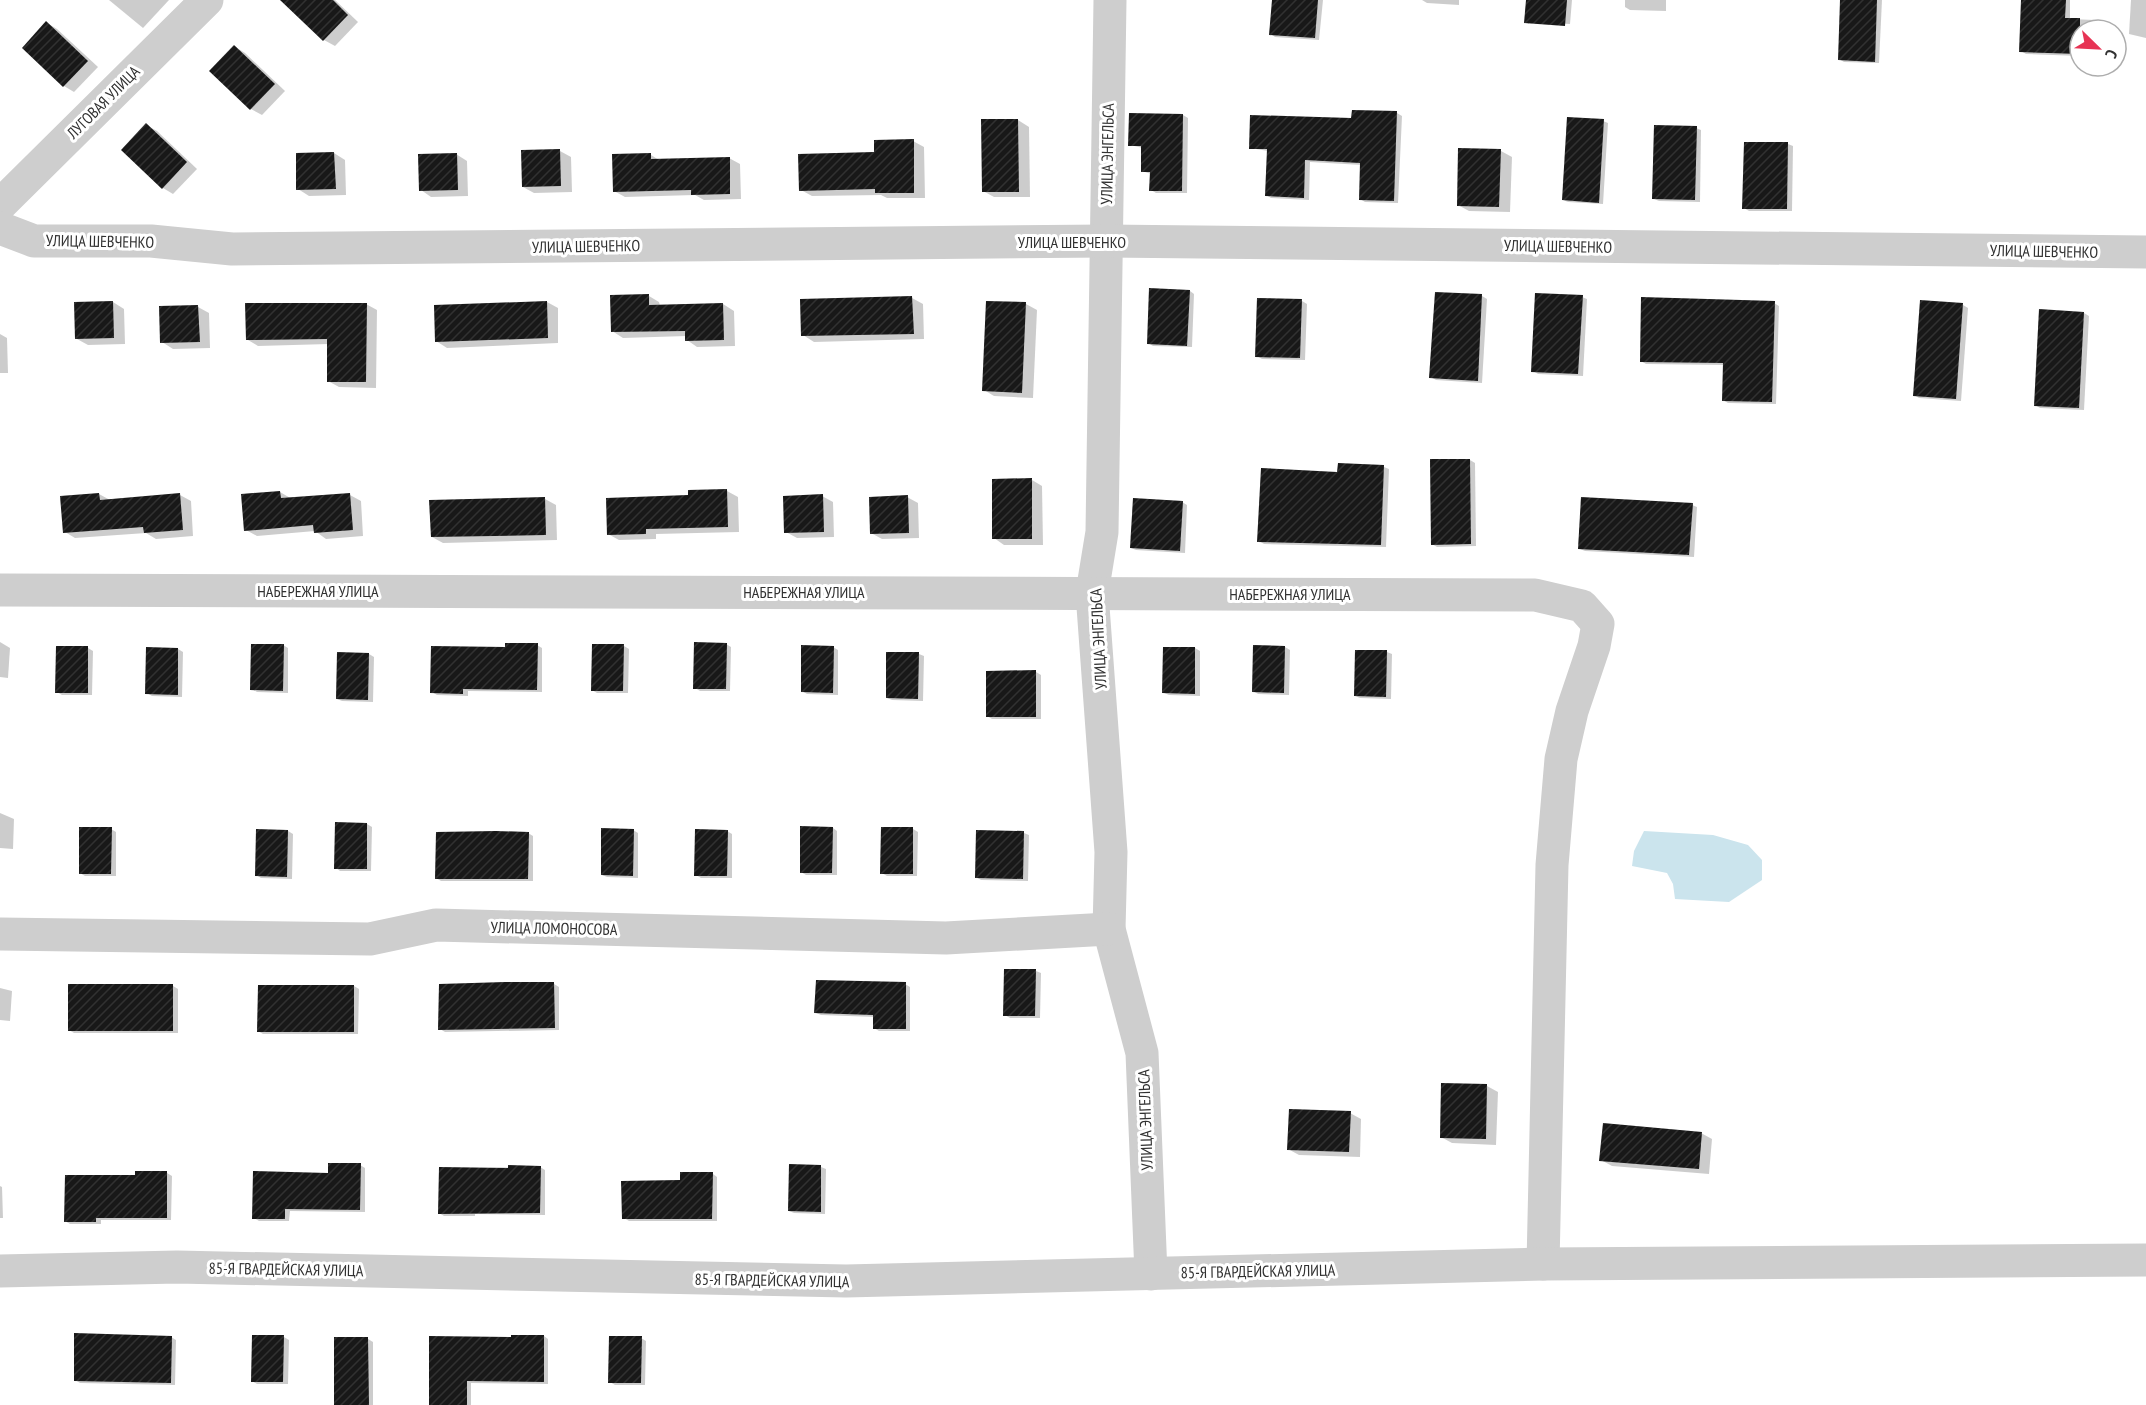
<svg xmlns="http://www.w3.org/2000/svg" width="2146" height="1405" font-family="'PT Sans Narrow',sans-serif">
<defs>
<pattern id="building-hatch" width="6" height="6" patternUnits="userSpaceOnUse" patternTransform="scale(1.5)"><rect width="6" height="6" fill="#181818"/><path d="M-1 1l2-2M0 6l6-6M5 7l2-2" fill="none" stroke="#313131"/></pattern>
</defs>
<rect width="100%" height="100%" fill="#fff"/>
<path fill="#cbe4ed" d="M1644 831 1713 835 1748 845 1762 860V880L1729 902 1675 899 1673 884 1667 873 1632 866 1634 851Z"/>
<g fill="#0003">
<path d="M109 0H169L143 28Z"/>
<path d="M286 0H335L358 22 335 46 324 40 284 2Z"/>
<path d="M1273 0H1323L1319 40 1275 37 1271 34Z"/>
<path d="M1422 0H1459V5L1427 3Z"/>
<path d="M1527 0H1572L1570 24 1529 22V24L1526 22Z"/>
<path d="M1625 0H1666V11L1630 10 1625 7Z"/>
<path d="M1842 0H1882L1879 63 1844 62 1839 59Z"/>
<path d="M2023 0H2070V19L2095 20 2100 23 2099 30H2080V56L2026 54 2021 51Z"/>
<path d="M2131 0H2146V38L2129 34Z"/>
<path d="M47 23 57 29 98 67 74 92 64 86Z"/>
<path d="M234 46 245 53 285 91 262 115 251 109 211 71Z"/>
<path d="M1397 113 1402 116 1398 203 1365 202 1360 199 1362 165 1310 162 1309 200 1271 198 1266 195 1268 151 1250 148Z"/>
<path d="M1183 115 1188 118 1187 193H1156L1151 190V174L1142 171 1143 148 1130 145Z"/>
<path d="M1018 120 1029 127 1030 197H994L983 191Z"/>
<path d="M1603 121 1608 123 1603 204 1568 202 1563 200Z"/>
<path d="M146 125 157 131 197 169 173 194 163 188Z"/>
<path d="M1696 128 1701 130 1700 202 1659 201 1654 199Z"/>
<path d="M913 141 924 147 925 198H887L881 195 812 196 801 190Z"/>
<path d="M1745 143 1788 144 1793 146 1792 211H1749L1744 208Z"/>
<path d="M560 151 571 157 572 192 534 193 523 187Z"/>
<path d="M1501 151 1512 157 1510 212 1469 211 1458 205Z"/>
<path d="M334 153 345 160 346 195 309 196 298 189Z"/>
<path d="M456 154 467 161 468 196 431 197 421 190Z"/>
<path d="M651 155 659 160 729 158 740 164 741 199 704 200 695 195 625 197 614 191Z"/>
<path d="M1190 291 1194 294 1192 347 1153 346 1148 343Z"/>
<path d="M649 296 659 302 660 306 723 304 734 311 735 346 697 347 687 340V336L623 338 612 331Z"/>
<path d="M1482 296 1487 299 1482 383 1436 380 1431 377Z"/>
<path d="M1582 297 1587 299 1583 376 1538 374 1533 371Z"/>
<path d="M912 298 923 304 924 339 814 342 803 335Z"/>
<path d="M1302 301 1307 304 1305 360 1262 359 1257 356Z"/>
<path d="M113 302 124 309 125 344 88 345 77 339Z"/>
<path d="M547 302 558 308V343L447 348 436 341Z"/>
<path d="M988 302 1026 304 1037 310 1033 398 994 396 984 390Z"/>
<path d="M1921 302 1963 305 1968 308 1961 401 1919 398 1914 395Z"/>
<path d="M1774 303 1779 306 1776 404 1728 403 1723 400 1724 365 1646 364 1641 361Z"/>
<path d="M366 304 377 310 376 388 339 387 328 381 329 344 258 346 248 340Z"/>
<path d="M198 307 209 313 210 348 173 349 162 342 161 308Z"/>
<path d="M2084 313 2089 316 2084 410 2040 408 2035 405Z"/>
<path d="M0 334 7 338 8 373H0Z"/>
<path d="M1470 460 1475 463 1476 546 1437 547 1432 544Z"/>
<path d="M1384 467 1389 469 1386 547 1264 544 1259 541 1339 474Z"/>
<path d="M1032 480 1042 486 1043 545H1004L994 538Z"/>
<path d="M727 491 738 497 739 532 656 534V539L619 540 608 534 690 497Z"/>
<path d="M280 492 292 499 350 495 361 501 363 536 326 539 315 531 257 536 246 530Z"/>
<path d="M99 494 110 500 180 495 191 501 193 536 156 539 146 533 75 538 65 532Z"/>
<path d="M822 496 833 502 834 537 797 538 786 532Z"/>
<path d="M907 497 918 503 919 538 882 539 871 533Z"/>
<path d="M545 499 556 505 557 540 443 543 432 537Z"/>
<path d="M1182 502 1187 505 1185 553 1136 550 1131 548Z"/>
<path d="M1692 505 1697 507 1694 557 1585 551 1580 549Z"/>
<path d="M0 642 10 648 8 678 0 677Z"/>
<path d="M726 644 731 647 730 691H700L695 688Z"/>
<path d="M283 645 288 648V693L257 692 252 689Z"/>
<path d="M537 645 542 648V692L468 691V696L437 695 432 692 507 649Z"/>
<path d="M624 646 629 649 628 693H597L592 690Z"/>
<path d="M833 647 838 650V695L807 694 802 691Z"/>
<path d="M1285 647 1290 650 1289 695 1258 694 1253 691Z"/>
<path d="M88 648 93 651 92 695H62L57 692Z"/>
<path d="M1195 648 1200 651V696L1169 695 1164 693Z"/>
<path d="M178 649 183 652 182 697 152 696 147 693Z"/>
<path d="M1387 652 1392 654 1391 699 1360 698 1355 696Z"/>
<path d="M369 654 374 657 373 702 342 701 337 699Z"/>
<path d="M919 654 924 656 923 701 892 700 887 698Z"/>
<path d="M1036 672 1041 675V719H992L987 716Z"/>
<path d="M0 813 14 819 13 849 0 848Z"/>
<path d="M336 824H367L372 827 371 871H340L336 868Z"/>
<path d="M833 828 837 831V875H806L801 872Z"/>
<path d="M111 829 116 832V876H85L80 873Z"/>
<path d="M913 829 918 832 917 876H887L882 873Z"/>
<path d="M633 830 638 833V878L607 877 602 875Z"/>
<path d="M288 831 293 834 292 879 261 878 256 875Z"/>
<path d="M727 831 732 834V878H701L696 875Z"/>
<path d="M977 832 1024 833 1029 835 1028 881 981 880 976 877Z"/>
<path d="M528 833 533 836V881H441L436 878Z"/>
<path d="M1036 971 1041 973 1040 1018H1010L1005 1015Z"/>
<path d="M554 984 559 987V1030L445 1032 440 1029Z"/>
<path d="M905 984 910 987V1031H879L874 1028 875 1017 821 1015 816 1013Z"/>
<path d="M173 986 178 989V1033H74L69 1030Z"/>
<path d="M354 986 359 989 358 1034H263L258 1031Z"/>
<path d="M0 988 12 991 10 1021 0 1020Z"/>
<path d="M1487 1086 1498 1092 1496 1145 1452 1143 1441 1137Z"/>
<path d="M1350 1113 1361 1119 1360 1157 1299 1155 1288 1149Z"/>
<path d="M1701 1133 1712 1139 1709 1174 1612 1166 1601 1160Z"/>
<path d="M360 1165 365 1168V1212L290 1211 289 1221H259L254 1218 329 1174Z"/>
<path d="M540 1167 545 1170V1215L475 1214V1216H444L439 1213 440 1169Z"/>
<path d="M821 1167 826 1169 825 1214 794 1213 789 1211Z"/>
<path d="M167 1173 172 1176 171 1220H101V1224H70L65 1221 136 1177Z"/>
<path d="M713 1174 717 1177V1221H629L624 1218 682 1181Z"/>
<path d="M0 1186 2 1187 3 1218H0Z"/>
<path d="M544 1336 548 1339V1384L471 1383V1405H430L513 1339Z"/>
<path d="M171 1337 176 1340 175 1385 80 1383 75 1380Z"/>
<path d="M284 1337 289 1340 288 1384H257L252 1381Z"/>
<path d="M641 1338 646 1341 645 1385H615L610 1382Z"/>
<path d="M336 1339H368L373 1342V1405H336Z"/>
</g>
<g fill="url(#building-hatch)">
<path d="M280 0H333L348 15 323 41Z"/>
<path d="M1272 0H1318L1315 38 1269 35Z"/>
<path d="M1526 0H1567L1565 26 1524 23Z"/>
<path d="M1840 0H1877L1875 62 1838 60Z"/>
<path d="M2021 0H2066L2065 18H2080V54L2019 52Z"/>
<path d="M46 21 88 61 63 87 22 48Z"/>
<path d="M234 45 275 84 250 110 209 71Z"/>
<path d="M1352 110 1397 111 1394 201 1359 200 1360 163 1305 160 1304 198 1265 196 1267 149H1249L1250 115 1351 118Z"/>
<path d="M1129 113 1183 114 1182 191H1149L1150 172H1141V146H1128Z"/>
<path d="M1567 117 1604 119 1599 203 1562 200Z"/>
<path d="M981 119H1018L1019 192H982Z"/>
<path d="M146 123 187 162 162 189 121 150Z"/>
<path d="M1654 125 1697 126 1695 200 1652 199Z"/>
<path d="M914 139V193H875V189L799 191 798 154 874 152V140Z"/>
<path d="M1744 142H1788L1787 209H1742Z"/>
<path d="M1458 148 1501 149 1499 207 1457 206Z"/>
<path d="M560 149 561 186 522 187 521 150Z"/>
<path d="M334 152 336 189 296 190V153Z"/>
<path d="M457 153 458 190 419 191 418 154Z"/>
<path d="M651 153V159L730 157V194L691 195V190L613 192 612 154Z"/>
<path d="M1149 288 1190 290 1187 346 1147 344Z"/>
<path d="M1435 292 1482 294 1478 381 1429 378Z"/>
<path d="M1535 293 1583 295 1578 374 1531 372Z"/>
<path d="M649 294V305L723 303 724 340 685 341V331L611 332 610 295Z"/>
<path d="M912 296 914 334 801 336 800 299Z"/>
<path d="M1641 297 1775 301 1772 402 1722 401 1723 363 1640 362Z"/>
<path d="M1257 298 1302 299 1300 358 1255 357Z"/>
<path d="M1920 300 1963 303 1956 399 1913 396Z"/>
<path d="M113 301 114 338 75 339 74 302Z"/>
<path d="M547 301 548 338 435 342 434 305Z"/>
<path d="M986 301 1026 302 1022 393 982 391Z"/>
<path d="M245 303H367L366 382H327V339L246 340Z"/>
<path d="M198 305 200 342 160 343 159 306Z"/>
<path d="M2039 309 2084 312 2079 408 2034 406Z"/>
<path d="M1430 459H1470L1471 544 1431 545Z"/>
<path d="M1338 463 1384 465 1381 545 1257 542 1261 468 1337 472Z"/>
<path d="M1032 478V539H992V479Z"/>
<path d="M727 489 728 527 646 529V534L607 535 606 498 688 495V490Z"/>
<path d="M280 491 281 498 350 493 353 530 314 533 313 525 244 531 241 494Z"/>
<path d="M99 493 100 500 180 493 183 530 144 533 143 527 63 533 60 496Z"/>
<path d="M823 494 824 532 784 533 783 496Z"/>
<path d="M908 495 909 533 870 534 869 497Z"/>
<path d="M545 497 546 535 431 537 429 500Z"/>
<path d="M1581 497 1693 503 1689 555 1578 549Z"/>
<path d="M1133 498 1183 501 1180 551 1130 548Z"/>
<path d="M694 642 727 643 726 689H693Z"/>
<path d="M505 643H538L537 690 463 689V694L430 693 431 646 505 647Z"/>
<path d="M251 644H284L283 691 250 690Z"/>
<path d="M592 644H624L623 691H591Z"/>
<path d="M801 645 834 646 833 693 801 692Z"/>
<path d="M1253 645 1285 646 1284 693 1252 692Z"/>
<path d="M56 646H88V693H55Z"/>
<path d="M146 647 178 648V695L145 694Z"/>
<path d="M1163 647H1195V694L1162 693Z"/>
<path d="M1355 650H1387L1386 697 1354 696Z"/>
<path d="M337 652 369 653 368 700 336 699Z"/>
<path d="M886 652H919L918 699 886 698Z"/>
<path d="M1036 670V717H986V671Z"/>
<path d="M335 822 367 823V869H334Z"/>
<path d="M800 826 833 827 832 873H800Z"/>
<path d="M79 827H112L111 874H79Z"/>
<path d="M881 827H913V874H880Z"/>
<path d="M601 828 634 829 633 876 601 875Z"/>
<path d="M256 829 288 830 287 877 255 876Z"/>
<path d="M695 829 728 830 727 876H694Z"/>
<path d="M976 830 1024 831 1023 879 975 878Z"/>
<path d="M496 831 529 832 528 879H435L436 832Z"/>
<path d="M1004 969H1036L1035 1016H1003Z"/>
<path d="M816 980 906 982V1029H873V1015L814 1013Z"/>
<path d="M505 982H554L555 1028 438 1030 439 984Z"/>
<rect x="68" y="984" width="105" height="47"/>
<path d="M258 985H354V1032H257Z"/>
<path d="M1441 1083 1487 1084 1486 1139 1440 1138Z"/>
<path d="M1289 1109 1351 1111 1349 1152 1287 1150Z"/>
<path d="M1603 1123 1702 1132 1699 1169 1599 1161Z"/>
<path d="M328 1163H361L360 1210 285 1209V1219H252L253 1171 328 1173Z"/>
<path d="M789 1164 821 1165V1212L788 1211Z"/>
<path d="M508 1165 541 1166 540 1213 438 1214 439 1167 508 1168Z"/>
<path d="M135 1171H167V1218H96V1222H64L65 1175H135Z"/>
<path d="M680 1172H713L712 1219H622L621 1181 680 1180Z"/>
<path d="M74 1333 172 1336 171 1383 74 1381Z"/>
<path d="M252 1335H284L283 1382H251Z"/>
<path d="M511 1335H544V1382L467 1381V1405H429V1336L511 1337Z"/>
<path d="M609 1336H642L641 1383H608Z"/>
<path d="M334 1337H368L369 1405H334Z"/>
</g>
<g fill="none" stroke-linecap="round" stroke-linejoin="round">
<g stroke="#cecece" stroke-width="33">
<path d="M1110 0 1102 532 1092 593 1111 852 1109 929 1142 1053 1151 1274"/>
<path d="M0 205 207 0"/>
<path d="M0 228 34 241H151L232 249 1106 241 2146 252"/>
<path d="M0 590 1535 595 1582 606 1598 624 1594 646 1572 711 1561 759 1552 865 1543 1264"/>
<path d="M0 934 370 939 436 925 946 938 1109 929"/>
<path d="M0 1271 177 1267 846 1281 1543 1264 2146 1260"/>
</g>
</g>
<g text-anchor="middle" stroke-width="6" stroke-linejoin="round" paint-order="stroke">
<g font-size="16" fill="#313131" stroke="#fff">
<text transform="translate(103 102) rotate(-45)" y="6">ЛУГОВАЯ УЛИЦА</text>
<text transform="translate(1107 154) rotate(-89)" y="6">УЛИЦА ЭНГЕЛЬСА</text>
<text transform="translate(100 241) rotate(1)" y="6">УЛИЦА ШЕВЧЕНКО</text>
<text x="1072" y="248">УЛИЦА ШЕВЧЕНКО</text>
<text transform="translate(586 246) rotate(-1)" y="6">УЛИЦА ШЕВЧЕНКО</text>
<text transform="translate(1558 246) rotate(1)" y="6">УЛИЦА ШЕВЧЕНКО</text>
<text transform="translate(2044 251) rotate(1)" y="6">УЛИЦА ШЕВЧЕНКО</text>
<text x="318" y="597">НАБЕРЕЖНАЯ УЛИЦА</text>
<text x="804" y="598">НАБЕРЕЖНАЯ УЛИЦА</text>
<text x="1290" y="600">НАБЕРЕЖНАЯ УЛИЦА</text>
<text transform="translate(1098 639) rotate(-93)" y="6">УЛИЦА ЭНГЕЛЬСА</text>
<text transform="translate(554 928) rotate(1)" y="6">УЛИЦА ЛОМОНОСОВА</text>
<text transform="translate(1145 1120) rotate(-92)" y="6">УЛИЦА ЭНГЕЛЬСА</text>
<text transform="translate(286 1269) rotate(1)" y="6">85-Я ГВАРДЕЙСКАЯ УЛИЦА</text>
<text transform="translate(1258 1271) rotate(-1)" y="6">85-Я ГВАРДЕЙСКАЯ УЛИЦА</text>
<text transform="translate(772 1280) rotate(1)" y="6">85-Я ГВАРДЕЙСКАЯ УЛИЦА</text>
</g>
</g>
<g transform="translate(2098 48) rotate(114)"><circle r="28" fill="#ffffff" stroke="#adadad" stroke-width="1.5"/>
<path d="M0-4.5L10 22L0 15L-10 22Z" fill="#e73354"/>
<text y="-9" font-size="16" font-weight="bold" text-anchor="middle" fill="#313131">С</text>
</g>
</svg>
